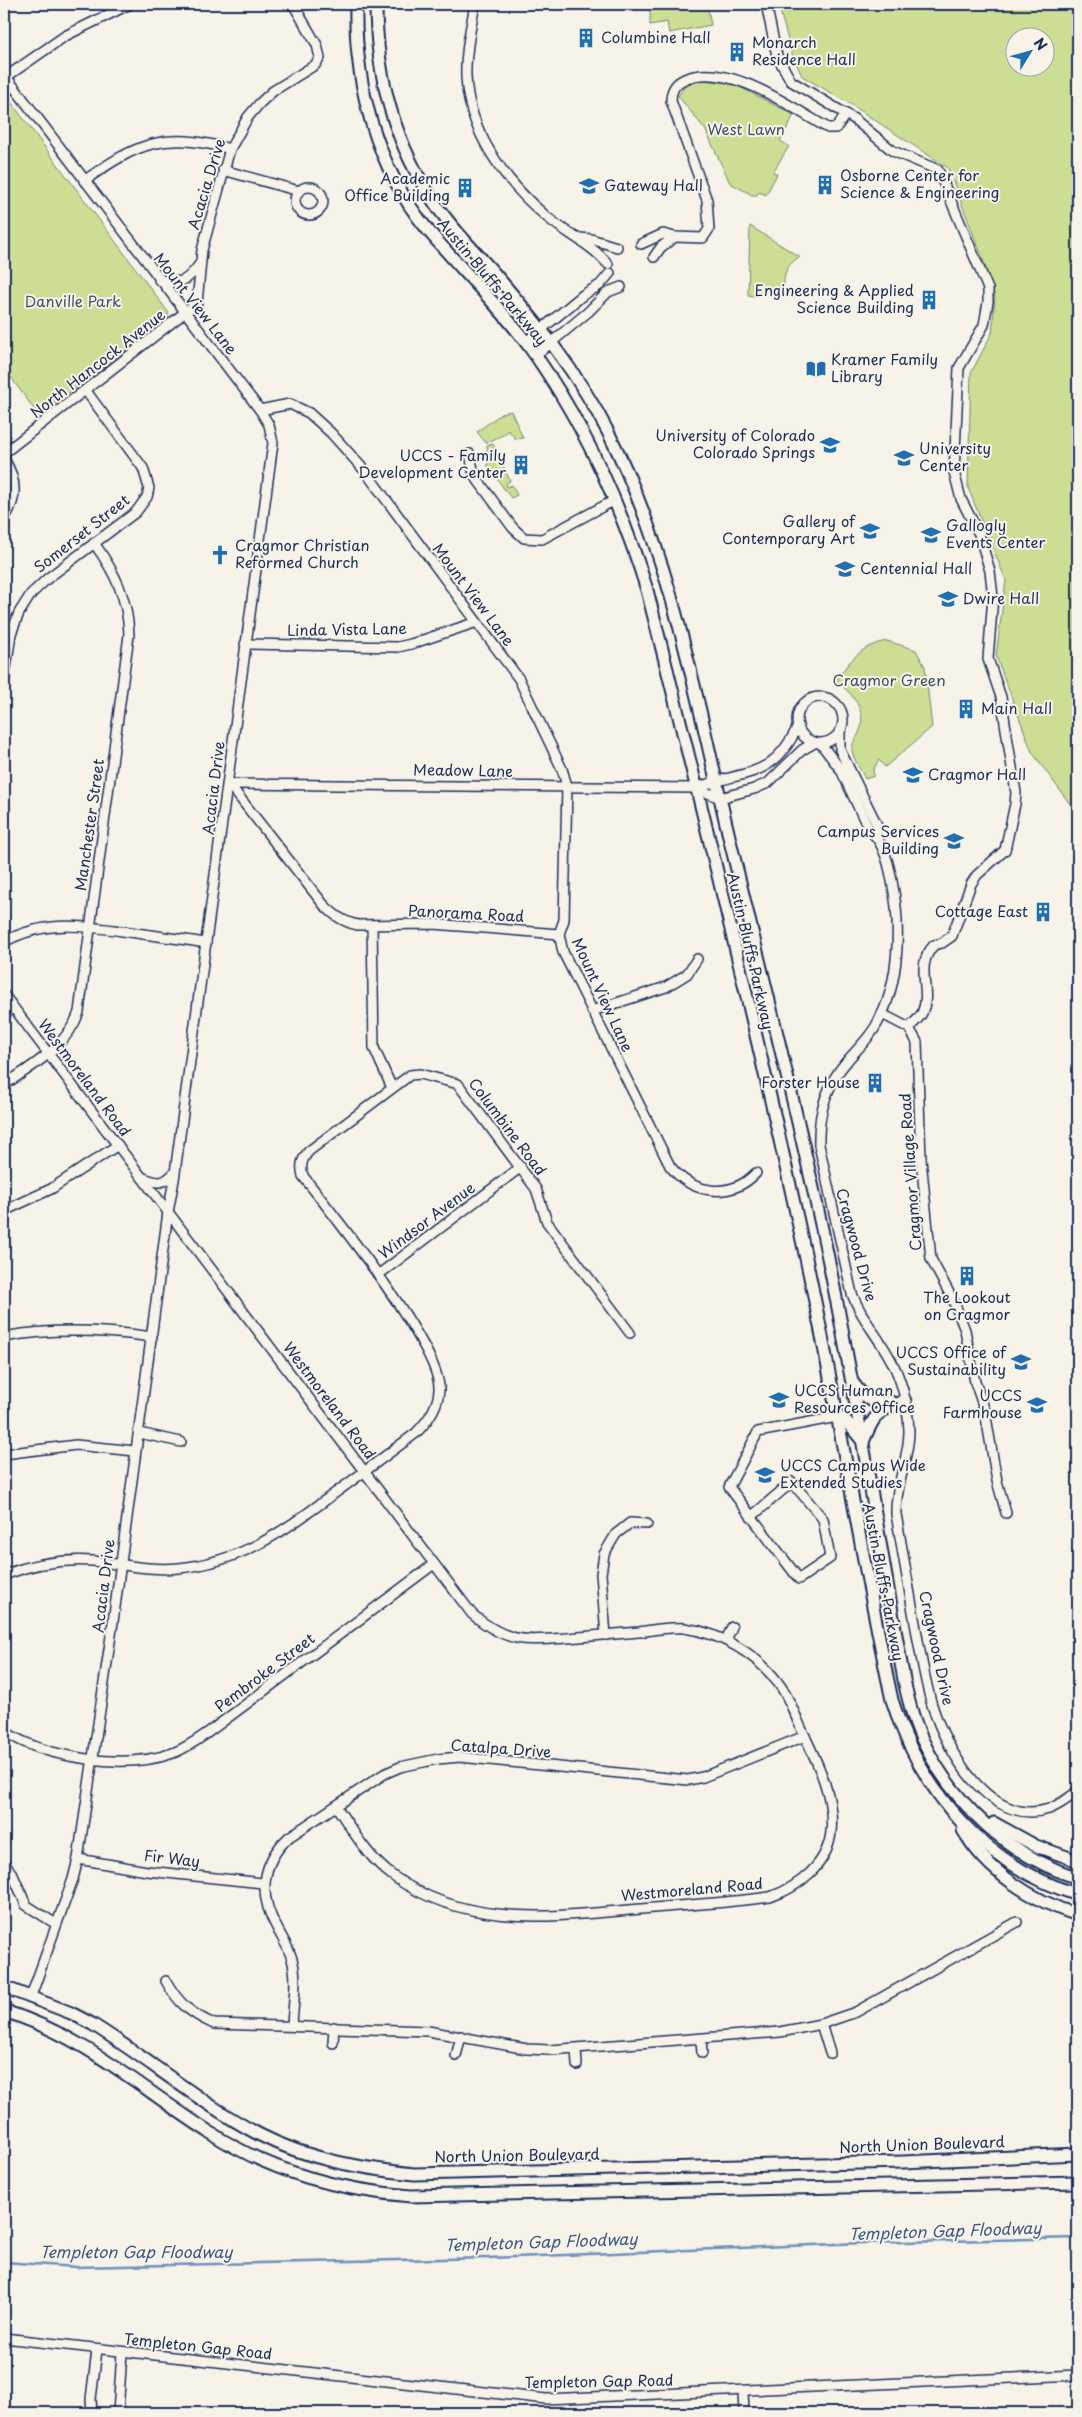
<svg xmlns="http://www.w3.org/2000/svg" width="1082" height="2417" font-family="'Playpen Sans',sans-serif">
<rect width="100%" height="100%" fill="#f7f3e8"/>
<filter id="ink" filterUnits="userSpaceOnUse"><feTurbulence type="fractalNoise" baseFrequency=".02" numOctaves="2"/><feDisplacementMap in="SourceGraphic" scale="10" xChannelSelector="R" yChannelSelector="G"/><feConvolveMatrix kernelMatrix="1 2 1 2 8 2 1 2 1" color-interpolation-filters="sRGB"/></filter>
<g filter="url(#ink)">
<g fill="#cbde93" stroke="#738678" fill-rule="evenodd">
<path d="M650 4H707L711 25 669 33 667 22 650 25Z"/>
<path d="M778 4H1078V815L1032 752 996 656 1006 580 968 488 971 373 992 333 995 297 984 262 948 168 850 104 802 76 792 54ZM1014 38H1044V68H1014Z"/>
<path d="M700 80 732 83 794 115 780 141 789 146 773 172 777 174 766 195 759 192 757 195H752L730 183 705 129 678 96 686 85Z"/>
<path d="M5 94 169 313 166 320 39 416 4 368Z"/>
<path d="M750 226 800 257C789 262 783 273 784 285L754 296 748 295Z"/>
<path d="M511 411 523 438 516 439 508 430 505 434 486 443 477 432 502 413Z"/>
<path d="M493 444 498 455 494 457 495 460 500 459 510 481 506 484 507 487 512 485 517 495 511 498 488 467 487 445Z"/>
<path d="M887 641 916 650 925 667 932 727 885 767 879 760 873 770 874 776 865 779C861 770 854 760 852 751 851 744 856 739 859 733 868 711 853 694 836 681 849 660 863 645 887 641Z"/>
</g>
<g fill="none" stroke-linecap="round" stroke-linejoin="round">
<path stroke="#6c90be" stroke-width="2.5" d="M4 2262 76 2267 489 2258 861 2243 1078 2238"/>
<defs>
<g id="minor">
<path d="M475 4C471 27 465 52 466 76 468 132 506 183 548 218 568 234 592 245 608 264"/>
<path d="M766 4 777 56 791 81 854 119 893 151 938 170 988 289V302L984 325 959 368 954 472 961 499 979 534 990 571 993 597 988 659 1001 697 1016 793 1015 804 1005 850 977 875 971 884 952 936 942 943 934 945C913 968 933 989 922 1013 919 1019 913 1023 909 1028"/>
<path d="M4 74 260 410 269 425 273 443 174 1180 168 1212 113 1622 78 1859 73 1879 31 1996"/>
<path d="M6 77 65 36 130 4"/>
<path d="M223 170 299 191"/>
<path d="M84 181C137 143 164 131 230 149"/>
<circle cx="309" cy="201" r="14"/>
<path d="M580 238 591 239 617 247"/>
<path d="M641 244 663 234 675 237 703 238 709 229 707 200 671 101C671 89 676 82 687 78 730 62 792 108 828 128H836L846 114"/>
<path d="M654 257 661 247 675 237"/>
<path d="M159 280C180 284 186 283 199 265"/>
<path d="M526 342 583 295 600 285 610 273"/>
<path d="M535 356 588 312 608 292 621 287"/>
<path d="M260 410 290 404 309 413 331 433 365 471 519 679 562 769 567 786 564 920 559 934 563 952 670 1166C692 1194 730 1200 756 1173"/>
<path d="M4 453 197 303 202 250 230 149 248 117 260 103 273 91 315 65 320 58 317 45 293 4"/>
<path d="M470 454 474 475 513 528 524 538 542 539 615 500"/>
<path d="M4 459C17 480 18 498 4 519"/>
<path d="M245 644 398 647 411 644 477 622"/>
<path d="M4 682 11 634 19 613 31 594 48 578 136 512 147 497 149 488 143 468 86 391"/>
<circle cx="820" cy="720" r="23"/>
<path d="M840 734V750L878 827 876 835"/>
<path d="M821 744 841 770 869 830C883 840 889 864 892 881 901 925 900 982 878 1022 871 1037 858 1048 847 1061 826 1085 818 1113 819 1145L852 1294C861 1317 875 1333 887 1353 901 1376 908 1405 909 1431 909 1459 895 1485 896 1514 902 1550 909 1587 915 1623 920 1650 924 1678 932 1705 946 1750 990 1828 1049 1809 1060 1805 1069 1798 1078 1791"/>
<path d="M229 784 696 788C745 769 772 781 798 726"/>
<path d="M229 784 324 905C334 915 343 922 358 925L433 924 559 934"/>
<path d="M696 788 720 798 754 789 768 783 802 750 814 743"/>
<path d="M372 925 374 1048 392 1088"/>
<path d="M4 942C45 919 86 926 130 932 156 936 181 939 206 943"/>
<path d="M4 995 472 1614C507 1643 524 1641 567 1638 591 1636 615 1634 639 1632 653 1630 669 1627 684 1628 721 1633 757 1654 779 1684 789 1697 794 1713 801 1728 816 1760 835 1796 831 1832 828 1864 799 1887 770 1897 728 1903 685 1905 642 1909 557 1916 468 1930 393 1876 368 1858 353 1831 336 1806"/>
<path d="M592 1011 666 987 687 974 697 959"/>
<path d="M4 1014 13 1008"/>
<path d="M882 1014 909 1028 917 1042 921 1159 931 1259 954 1302 965 1330 975 1382 985 1411 997 1481 1006 1513"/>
<path d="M4 1085C32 1066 68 1046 79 1012L129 635C128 599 115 572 94 543"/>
<path d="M144 1178C159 1184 164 1184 175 1172"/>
<path d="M4 1211 51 1189 118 1145"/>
<path d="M378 1275 521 1167"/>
<path d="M4 1337C53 1328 102 1330 152 1337"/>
<path d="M139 1433 181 1442"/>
<path d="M4 1454 76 1445 135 1451"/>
<path d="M751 1517 792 1482 823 1519 830 1558 799 1579 729 1487 758 1432 837 1417"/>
<path d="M4 1575C32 1564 62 1559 93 1561 122 1564 150 1571 179 1568 242 1562 282 1532 331 1496 360 1475 388 1454 416 1433 428 1421 438 1407 439 1390 442 1349 332 1213 303 1176 300 1165 302 1159 309 1151L410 1075 420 1074 458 1084 536 1189 547 1222 630 1333"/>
<path d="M606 1635 601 1574 604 1554 616 1534 630 1523 647 1524"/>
<path d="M726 1640 732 1627"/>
<path d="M4 1731C46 1759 126 1770 173 1753 186 1748 196 1741 206 1734L434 1564"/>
<path d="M78 1859 147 1871 263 1883"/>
<path d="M4 1863 13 1875 26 1905 56 1924"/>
<path d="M166 1981C178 2003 191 2014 214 2024L428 2031 527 2049 550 2050 780 2032 821 2024 856 2012 1017 1922"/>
<path d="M821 2024 830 2053"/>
<path d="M292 2025C293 2004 298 1979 292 1959 289 1948 282 1938 277 1928 258 1895 261 1863 289 1837L384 1774 400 1767 438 1759 460 1757 688 1780 703 1777 805 1736"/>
<path d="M701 2039 702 2053"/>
<path d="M333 2043 334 2027"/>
<path d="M576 2049 577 2065"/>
<path d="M456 2056 461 2036"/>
<path d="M4 2338 546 2399 1078 2375"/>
<path d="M743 2391 744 2413"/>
<path d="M92 2413 91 2399 97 2350"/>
<path d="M118 2413 122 2352"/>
</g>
<g id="major">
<path d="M356 4C354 83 376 167 427 229 463 272 504 310 536 356 586 428 621 506 647 590 702 806 755 1023 802 1240 836 1393 859 1548 892 1700 921 1793 984 1865 1078 1895"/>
<path d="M376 4C376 76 395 145 436 205 453 230 475 251 494 273 537 323 578 373 608 432 674 561 698 709 732 849 764 982 798 1114 826 1248 855 1387 877 1528 902 1669 906 1692 912 1717 922 1739 952 1803 1010 1857 1078 1878"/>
<path d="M853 1383C864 1398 871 1404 891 1402"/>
<path d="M837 1417 847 1422 861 1439"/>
<path d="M863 1442C874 1415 877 1410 905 1401"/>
<path d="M994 1823 1036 1846 1078 1861"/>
<path d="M963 1830C987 1872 1033 1901 1078 1915"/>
<path d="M4 1987 71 2013 92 2024C150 2060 201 2104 260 2135 309 2160 361 2168 414 2174L903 2162 1078 2154"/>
<path d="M4 2011C87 2037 140 2088 211 2133 273 2173 339 2190 411 2196L1078 2182"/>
</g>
</defs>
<use href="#minor" stroke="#1b2f5e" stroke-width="12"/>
<use href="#major" stroke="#1b2f5e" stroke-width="15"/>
<use href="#minor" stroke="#f7f3e8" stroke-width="9"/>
<use href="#major" stroke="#f7f3e8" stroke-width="11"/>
</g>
</g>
<defs>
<symbol id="building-bare" viewBox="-9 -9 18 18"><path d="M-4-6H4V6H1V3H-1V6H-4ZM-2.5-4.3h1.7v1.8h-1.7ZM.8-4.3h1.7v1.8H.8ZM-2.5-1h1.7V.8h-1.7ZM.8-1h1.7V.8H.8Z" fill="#1f6fb2" stroke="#f7f3e8" stroke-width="2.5" paint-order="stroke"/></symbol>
<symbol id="university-bare" viewBox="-9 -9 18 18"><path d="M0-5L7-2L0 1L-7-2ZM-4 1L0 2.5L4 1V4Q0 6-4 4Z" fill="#1f6fb2" stroke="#f7f3e8" stroke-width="2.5" paint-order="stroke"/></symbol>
<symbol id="library-bare" viewBox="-9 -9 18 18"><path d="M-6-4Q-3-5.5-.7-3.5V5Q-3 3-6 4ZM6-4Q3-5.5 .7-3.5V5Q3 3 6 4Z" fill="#1f6fb2" stroke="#f7f3e8" stroke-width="2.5" paint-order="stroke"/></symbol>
<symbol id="school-bare" viewBox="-9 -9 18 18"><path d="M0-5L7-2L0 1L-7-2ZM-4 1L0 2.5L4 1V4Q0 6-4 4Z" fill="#1f6fb2" stroke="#f7f3e8" stroke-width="2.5" paint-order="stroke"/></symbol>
<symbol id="church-bare" viewBox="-9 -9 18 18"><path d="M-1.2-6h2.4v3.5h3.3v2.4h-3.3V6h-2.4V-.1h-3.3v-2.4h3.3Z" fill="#1f6fb2" stroke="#f7f3e8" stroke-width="2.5" paint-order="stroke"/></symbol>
</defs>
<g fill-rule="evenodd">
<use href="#building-bare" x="572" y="24" width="28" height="28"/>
<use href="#building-bare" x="723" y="38" width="28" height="28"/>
<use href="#building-bare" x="811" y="171" width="28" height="28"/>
<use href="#university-bare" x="575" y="172" width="28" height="28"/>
<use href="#building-bare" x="451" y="174" width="28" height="28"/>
<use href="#building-bare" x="915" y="286" width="28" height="28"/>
<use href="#library-bare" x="802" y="355" width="28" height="28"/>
<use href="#school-bare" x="816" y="431" width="28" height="28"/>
<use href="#university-bare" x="890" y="444" width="28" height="28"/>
<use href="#building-bare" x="507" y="451" width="28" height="28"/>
<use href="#university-bare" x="856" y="517" width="28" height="28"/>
<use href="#university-bare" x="917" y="521" width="28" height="28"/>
<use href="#church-bare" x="206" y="541" width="28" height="28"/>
<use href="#university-bare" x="831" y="555" width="28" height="28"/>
<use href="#university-bare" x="934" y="585" width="28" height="28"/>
<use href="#building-bare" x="952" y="695" width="28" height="28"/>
<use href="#university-bare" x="899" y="761" width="28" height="28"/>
<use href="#university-bare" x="940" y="827" width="28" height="28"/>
<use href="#building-bare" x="1029" y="898" width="28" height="28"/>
<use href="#building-bare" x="861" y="1069" width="28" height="28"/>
<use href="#building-bare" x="953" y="1262" width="28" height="28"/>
<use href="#university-bare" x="1007" y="1348" width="28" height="28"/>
<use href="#university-bare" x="765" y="1386" width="28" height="28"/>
<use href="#university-bare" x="1023" y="1391" width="28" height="28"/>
<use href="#university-bare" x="751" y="1461" width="28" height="28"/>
</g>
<g text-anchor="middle" stroke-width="4" stroke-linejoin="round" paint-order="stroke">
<g font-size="15" fill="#1b2f5e" stroke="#f7f3e8" text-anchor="start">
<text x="601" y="43">Columbine Hall</text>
<text x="752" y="48">Monarch<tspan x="752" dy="17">Residence Hall</tspan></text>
<text x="840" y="181">Osborne Center for<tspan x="840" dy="17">Science &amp; Engineering</tspan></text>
<text x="450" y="184" text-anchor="end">Academic<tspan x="450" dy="17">Office Building</tspan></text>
<text x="604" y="191">Gateway Hall</text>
<text x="914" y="296" text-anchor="end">Engineering &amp; Applied<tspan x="914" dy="17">Science Building</tspan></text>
<text x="831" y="365">Kramer Family<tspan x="831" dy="17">Library</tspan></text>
<text x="815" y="441" text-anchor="end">University of Colorado<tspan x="815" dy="17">Colorado Springs</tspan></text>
<text x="919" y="454">University<tspan x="919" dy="17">Center</tspan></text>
<text x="506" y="461" text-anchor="end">UCCS - Family<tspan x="506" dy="17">Development Center</tspan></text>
<text x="855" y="527" text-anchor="end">Gallery of<tspan x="855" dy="17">Contemporary Art</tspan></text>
<text x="946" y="531">Gallogly<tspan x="946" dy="17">Events Center</tspan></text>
<text x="235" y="551">Cragmor Christian<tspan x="235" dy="17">Reformed Church</tspan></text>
<text x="860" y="574">Centennial Hall</text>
<text x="963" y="604">Dwire Hall</text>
<text x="981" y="714">Main Hall</text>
<text x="928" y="780">Cragmor Hall</text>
<text x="939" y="837" text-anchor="end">Campus Services<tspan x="939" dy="17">Building</tspan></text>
<text x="1028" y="917" text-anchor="end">Cottage East</text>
<text x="860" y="1088" text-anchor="end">Forster House</text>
<text x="967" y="1303" text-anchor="middle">The Lookout<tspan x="967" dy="17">on Cragmor</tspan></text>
<text x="1006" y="1358" text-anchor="end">UCCS Office of<tspan x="1006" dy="17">Sustainability</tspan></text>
<text x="794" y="1396">UCCS Human<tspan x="794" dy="17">Resources Office</tspan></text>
<text x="1022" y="1401" text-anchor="end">UCCS<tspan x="1022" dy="17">Farmhouse</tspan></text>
<text x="780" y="1471">UCCS Campus Wide<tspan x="780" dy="17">Extended Studies</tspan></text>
</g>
<g font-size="15" fill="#3e5269" stroke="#f7f3e8">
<text x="746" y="135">West Lawn</text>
<text x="73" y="307">Danville Park</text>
<text x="889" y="686">Cragmor Green</text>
</g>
<g font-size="15" fill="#1b2f5e" stroke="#f7f3e8">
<text transform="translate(207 184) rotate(-73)" y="5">Acacia Drive</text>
<text transform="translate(492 282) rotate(50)" y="5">Austin Bluffs Parkway</text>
<text transform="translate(195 304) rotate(52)" y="5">Mount View Lane</text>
<text transform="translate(98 364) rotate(-38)" y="5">North Hancock Avenue</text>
<text transform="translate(82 534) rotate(-38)" y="5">Somerset Street</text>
<text transform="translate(473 595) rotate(53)" y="5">Mount View Lane</text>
<text transform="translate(347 630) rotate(-1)" y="5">Linda Vista Lane</text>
<text transform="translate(463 771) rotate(1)" y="5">Meadow Lane</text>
<text transform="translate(214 788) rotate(-83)" y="5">Acacia Drive</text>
<text transform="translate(90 825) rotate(-82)" y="5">Manchester Street</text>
<text transform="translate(466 914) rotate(3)" y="5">Panorama Road</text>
<text transform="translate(750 951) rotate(77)" y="5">Austin Bluffs Parkway</text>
<text transform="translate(602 995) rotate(65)" y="5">Mount View Lane</text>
<text transform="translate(84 1078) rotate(53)" y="5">Westmoreland Road</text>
<text transform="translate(507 1127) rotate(53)" y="5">Columbine Road</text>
<text transform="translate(911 1172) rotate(-94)" y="5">Cragmor Village Road</text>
<text transform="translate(427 1221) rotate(-37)" y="5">Windsor Avenue</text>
<text transform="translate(856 1245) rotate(75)" y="5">Cragwood Drive</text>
<text transform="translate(329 1401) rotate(53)" y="5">Westmoreland Road</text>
<text transform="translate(883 1582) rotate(79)" y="5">Austin Bluffs Parkway</text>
<text transform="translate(104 1586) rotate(-83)" y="5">Acacia Drive</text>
<text transform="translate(936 1648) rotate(78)" y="5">Cragwood Drive</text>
<text transform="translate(265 1673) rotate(-37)" y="5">Pembroke Street</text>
<text transform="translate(501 1749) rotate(4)" y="5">Catalpa Drive</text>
<text transform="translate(172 1859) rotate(7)" y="5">Fir Way</text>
<text transform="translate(692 1890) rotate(-5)" y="5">Westmoreland Road</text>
<text transform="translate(922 2145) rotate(-2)" y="5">North Union Boulevard</text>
<text transform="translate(517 2156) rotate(-1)" y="5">North Union Boulevard</text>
<text transform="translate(198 2347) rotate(6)" y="5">Templeton Gap Road</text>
<text transform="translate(599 2382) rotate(-1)" y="5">Templeton Gap Road</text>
</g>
<g font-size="16" font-style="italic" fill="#3d5786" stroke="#f7f3e8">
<text transform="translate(945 2231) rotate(-2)" y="6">Templeton Gap Floodway</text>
<text transform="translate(541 2242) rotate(-2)" y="6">Templeton Gap Floodway</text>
<text x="136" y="2258">Templeton Gap Floodway</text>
</g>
</g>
<rect width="1082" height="2417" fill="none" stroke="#f7f3e8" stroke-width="20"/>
<rect x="10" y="10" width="1062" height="2397" fill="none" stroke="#1b2f5e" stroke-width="2" filter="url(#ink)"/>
<g transform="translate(1030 52) rotate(53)"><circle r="24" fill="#f7f3e8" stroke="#9fa5b1"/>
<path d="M0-4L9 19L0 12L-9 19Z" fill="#1f6fb2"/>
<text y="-8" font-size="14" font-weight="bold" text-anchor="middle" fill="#1b2f5e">N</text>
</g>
</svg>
